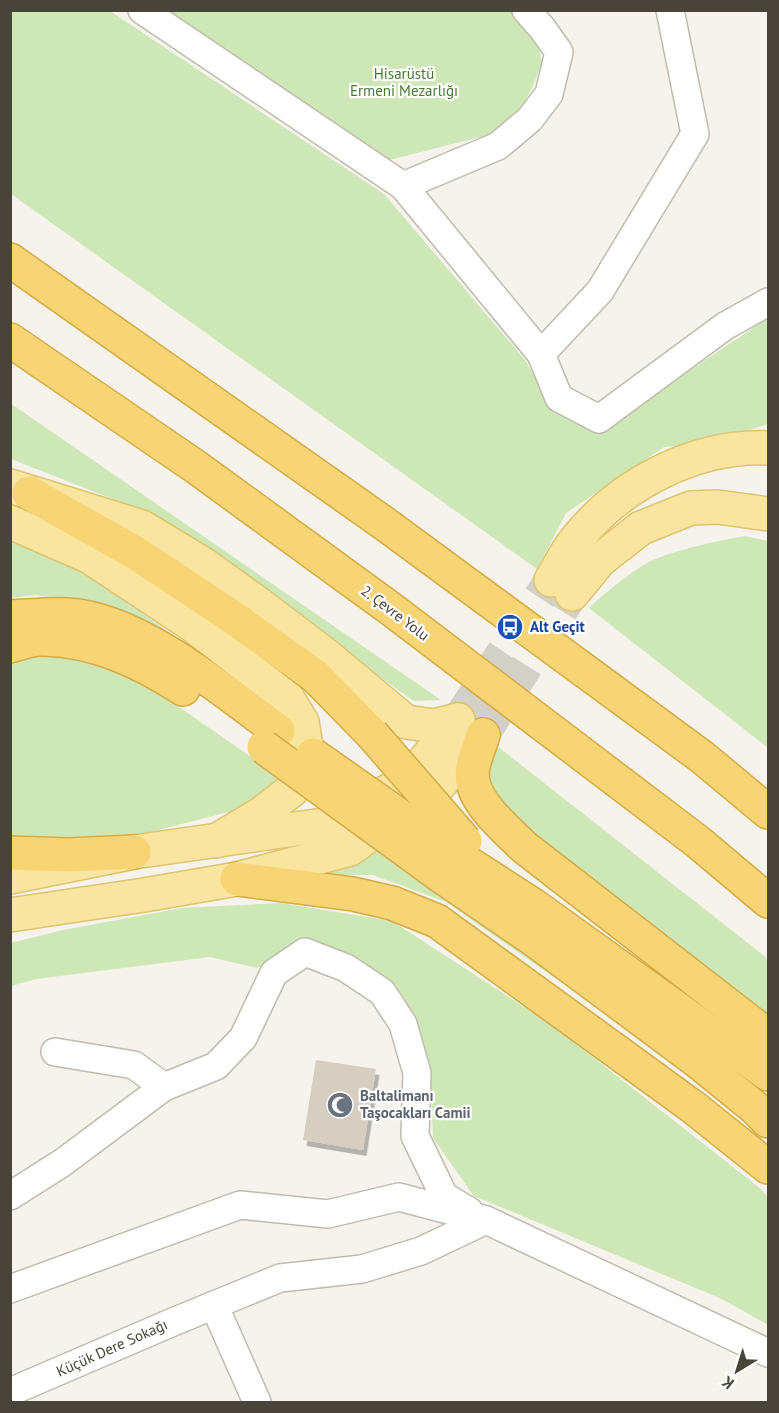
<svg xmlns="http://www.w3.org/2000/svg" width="779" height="1413" font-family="'PT Sans',sans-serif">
<defs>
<filter id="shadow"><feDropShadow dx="3.5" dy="6" stdDeviation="0" flood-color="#0004"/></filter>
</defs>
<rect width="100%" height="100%" fill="#f5f3eb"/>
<g fill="#cee7b7">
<path d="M11 11H110L384 194 526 361 550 407 596 433 768 318V424L711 443 664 447 566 513 537 569 11 194Z"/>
<path d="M168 11H515L536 33 542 63 532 88 519 113 492 134 389 160Z"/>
<path d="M10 403 441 700 414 701 143 511 11 459Z"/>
<path d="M745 536 768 541V748L589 608C604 594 635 568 653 560 682 548 714 542 745 536Z"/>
<path d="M11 540 91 577 243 685 103 605 36 595 11 598Z"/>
<path d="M49 650 115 667 166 698 286 781 236 810 139 835 11 841 10 657Z"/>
<path d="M497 746 768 959V1025L534 840 485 791V762Z"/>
<path d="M382 843 684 1068 446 902 373 875H301Z"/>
<path d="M281 903 392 921 552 1025 761 1189 768 1197V1325L722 1299 474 1196 433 1138 430 1074 406 1004 388 979 315 942 257 968 210 957 36 979 11 986V943L63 930 182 908Z"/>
</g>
<path fill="#d6cfc1" filter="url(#shadow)" d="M316 1060 376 1069 363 1150 303 1140Z"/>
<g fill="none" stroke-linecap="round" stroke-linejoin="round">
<g stroke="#d3d0c7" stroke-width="33" stroke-dasharray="33 16" stroke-linecap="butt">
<path d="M458 720 551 580"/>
<path d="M483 735 572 594"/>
</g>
<defs>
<g id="street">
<path d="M142 10 403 186 541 354 559 398 599 419 725 326 768 302"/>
<path d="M403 186 498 146 530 119 549 94 559 52 542 28 526 10"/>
<path d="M541 354 600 291 695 134 670 10"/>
<path d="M55 1052 134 1065 164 1087"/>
<path d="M10 1196 62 1163 164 1087 216 1066 243 1038 274 973 305 952 346 968 382 992 403 1024 417 1073 415 1136 444 1196 469 1211"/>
<path d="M10 1289 240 1205 328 1214 399 1197 486 1220 768 1353"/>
<path d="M214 1305 257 1402"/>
<path d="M10 1392 173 1322 280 1278 362 1269 421 1251 486 1220"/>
</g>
<g id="primary">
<path d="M10 486 142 527 203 564 256 602 327 656 406 722 434 726 458 720"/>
<path d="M10 522 90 557 194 626 288 699 302 722 306 746 305 767 292 790 261 814 216 841"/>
<path d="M551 580C559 567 566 552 575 541 620 484 695 445 768 448"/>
<path d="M572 594 600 560 641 528 691 508 718 507 768 514"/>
<path d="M10 877 134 852 330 824 392 789 417 770 458 720"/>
<path d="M10 915 144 895 237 879 350 849 439 785 483 735"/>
</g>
<g id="highway">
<path d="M10 260 385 524 702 757 768 812"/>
<path d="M10 340 196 467 391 609 698 842 768 901"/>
<path d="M29 493 134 552 231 616 315 676 372 734"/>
<path d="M10 617C36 616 63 612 89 618 153 632 225 692 278 731"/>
<path d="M10 646C21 643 32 638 43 639 94 640 140 661 183 689"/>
<path d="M483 735C480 746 475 756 473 767 466 797 504 827 524 847L768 1036"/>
<path d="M10 853 68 855 134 852"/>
<path d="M454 854 533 905 768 1074"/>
<path d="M441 876 536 941 696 1060 754 1107 768 1121"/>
<path d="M237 879 353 894 392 903 437 921 693 1107 768 1167"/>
</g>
</defs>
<use href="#street" stroke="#c0bbae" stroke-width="30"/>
<use href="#primary" stroke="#dfc46f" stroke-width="36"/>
<use href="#highway" stroke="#d6aa44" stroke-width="36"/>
<use href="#street" stroke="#fff" stroke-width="27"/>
<use href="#primary" stroke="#f9e5a0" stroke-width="33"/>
<use href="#highway" stroke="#f7d474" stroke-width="33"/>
<defs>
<g id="highway-bridge">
<path d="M372 734 465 841"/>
<path d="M264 747 441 876"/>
<path d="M313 755 454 854"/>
</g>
</defs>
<use href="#highway-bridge" stroke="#d6aa44" stroke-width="36" stroke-linecap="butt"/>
<use href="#highway-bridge" stroke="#f7d474" stroke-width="33"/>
</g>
<defs>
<symbol id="bus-disc" viewBox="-11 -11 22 22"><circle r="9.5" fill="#1a4fb4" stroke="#fff"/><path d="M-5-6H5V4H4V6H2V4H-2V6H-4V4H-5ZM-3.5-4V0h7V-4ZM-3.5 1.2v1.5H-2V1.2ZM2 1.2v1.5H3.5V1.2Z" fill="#fff"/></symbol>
<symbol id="mosque-disc" viewBox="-11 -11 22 22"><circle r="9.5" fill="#6b7280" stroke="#fff"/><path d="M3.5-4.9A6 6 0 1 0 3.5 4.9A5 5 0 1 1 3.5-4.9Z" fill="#fff"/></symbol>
</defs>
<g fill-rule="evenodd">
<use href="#bus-disc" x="495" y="612" width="30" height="30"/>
<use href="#mosque-disc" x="325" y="1090" width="30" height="30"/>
</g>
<g text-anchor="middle" stroke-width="4.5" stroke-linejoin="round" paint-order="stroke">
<g font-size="15" fill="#46792e" stroke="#fff">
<text x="404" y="79">Hisarüstü<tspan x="404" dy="17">Ermeni Mezarlığı</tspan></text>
</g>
<g font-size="15" fill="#494439" stroke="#fff">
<text transform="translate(395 613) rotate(37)" y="5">2. Çevre Yolu</text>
<text transform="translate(112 1348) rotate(-24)" y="5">Küçük Dere Sokağı</text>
</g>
<g font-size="15" font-weight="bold" fill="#164399" stroke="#fff" text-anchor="start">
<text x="530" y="632">Alt Geçit</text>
</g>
<g font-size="15" font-weight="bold" fill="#5b616d" stroke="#fff" text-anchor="start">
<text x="360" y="1101">Baltalimanı<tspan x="360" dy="17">Taşocakları Camii</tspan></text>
</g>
</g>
<rect width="779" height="1413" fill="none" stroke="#494439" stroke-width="24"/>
<g transform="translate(737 1371) rotate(218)" stroke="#ffffff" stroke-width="4.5" paint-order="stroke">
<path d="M0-4.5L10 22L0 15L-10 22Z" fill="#494439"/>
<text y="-9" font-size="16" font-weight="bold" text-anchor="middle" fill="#494439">K</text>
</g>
</svg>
